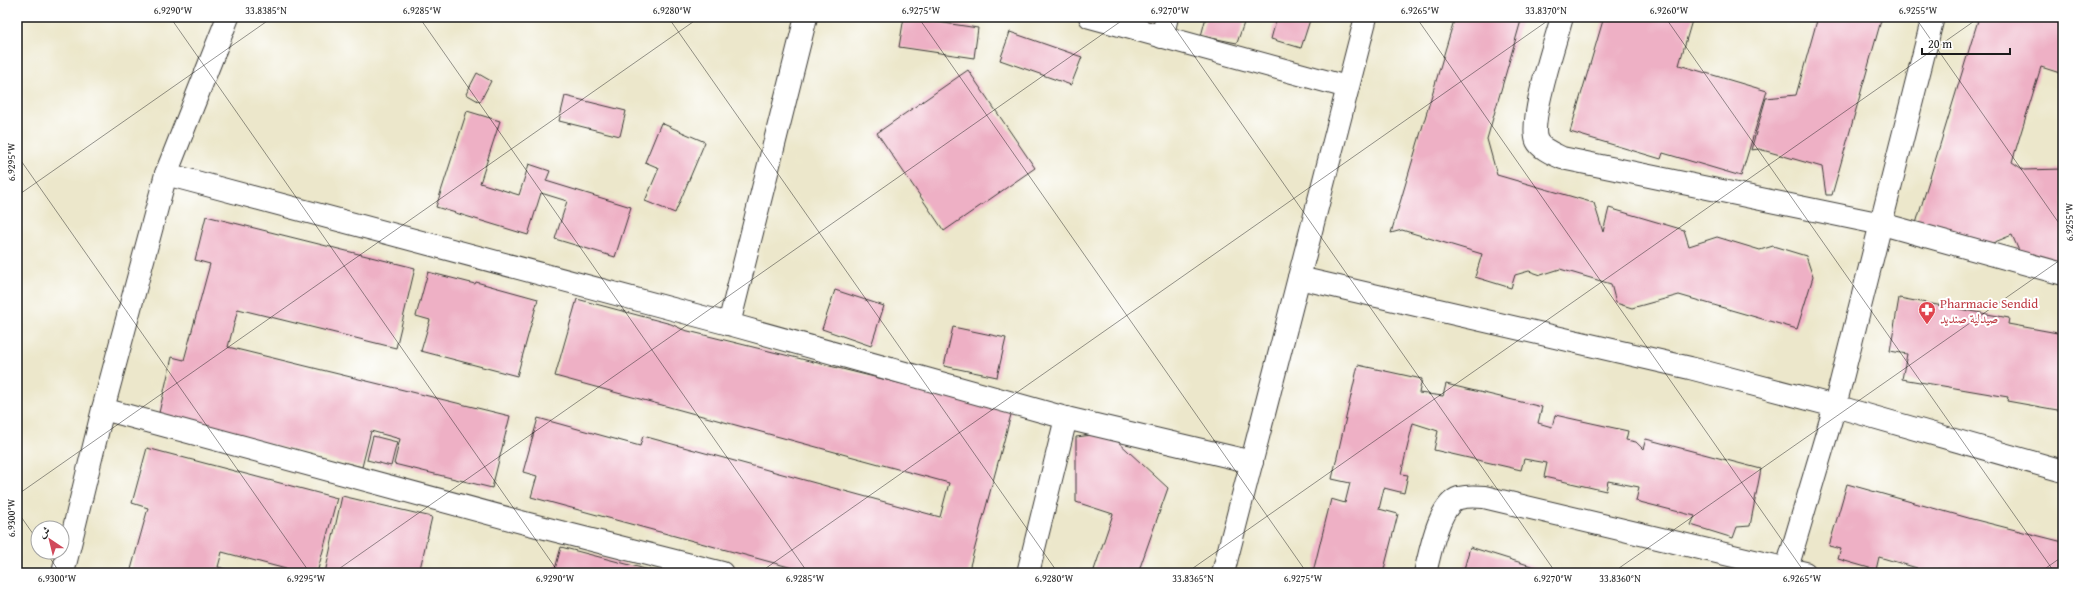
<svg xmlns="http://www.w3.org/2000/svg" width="2080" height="590" font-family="'Gentium Book Plus',Amiri,serif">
<rect width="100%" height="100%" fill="#fff"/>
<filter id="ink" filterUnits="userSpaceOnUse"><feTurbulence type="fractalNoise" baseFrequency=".025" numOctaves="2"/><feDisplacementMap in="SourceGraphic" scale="8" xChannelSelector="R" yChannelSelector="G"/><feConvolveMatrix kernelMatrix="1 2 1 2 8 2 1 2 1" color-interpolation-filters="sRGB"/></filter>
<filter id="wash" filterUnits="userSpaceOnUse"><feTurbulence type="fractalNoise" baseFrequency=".012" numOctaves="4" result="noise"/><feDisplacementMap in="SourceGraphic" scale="16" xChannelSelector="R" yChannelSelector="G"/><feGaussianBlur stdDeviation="0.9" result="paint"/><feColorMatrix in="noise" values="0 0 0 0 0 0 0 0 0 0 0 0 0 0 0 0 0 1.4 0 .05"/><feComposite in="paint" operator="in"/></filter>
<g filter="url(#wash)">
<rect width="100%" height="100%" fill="#ece7cb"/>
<g id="blocks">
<g fill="#eeb0c5">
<path d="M904 17 978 28 974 58 899 47Z"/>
<path d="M1206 17H1246L1237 43 1201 36Z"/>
<path d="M1277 17H1311L1301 48 1271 39Z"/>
<path d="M1455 17H1522L1487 139 1497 175 1594 203 1603 232 1609 208 1684 230 1689 246 1717 237 1760 250 1773 246 1806 256 1813 277 1797 329 1679 295 1632 308 1616 303 1611 284 1560 269 1541 275 1529 271 1515 275 1511 288 1475 277 1482 254 1402 230 1391 233Z"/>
<path d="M1604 17H1693L1679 65 1767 91 1741 176 1663 153 1661 159 1570 132Z"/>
<path d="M1818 17H1882L1832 195H1826L1822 167 1759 149 1751 150 1766 98 1796 95Z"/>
<path d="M1979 17H2063V74L2041 67 2012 162 2024 170 2063 169V266L2020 253 2012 235 1978 249 1914 230Z"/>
<path d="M1010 32 1082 57 1071 85 1000 60Z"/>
<path d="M968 70 1035 168 944 231 877 133Z"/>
<path d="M477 73 491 81 480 102 466 94Z"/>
<path d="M565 96 626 111 620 136 559 121Z"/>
<path d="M467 111 500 121 480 183 519 195 529 164 550 171 546 181 631 207 615 257 555 239 567 201 541 193 528 235 436 207Z"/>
<path d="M661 123 705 142 675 213 645 201 659 168 645 162Z"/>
<path d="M206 216 415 268 396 348 238 309 228 347 510 416 492 488 394 464 400 439 371 431 362 467 158 417 172 357 184 360 210 264 195 260Z"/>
<path d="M428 272 475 284 476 282 538 299 517 376 421 351 430 320 416 316Z"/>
<path d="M835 290 884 306 871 346 822 329Z"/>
<path d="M1899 298 2009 318 2008 324 2063 334V411L2007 401 2008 397 1902 379 1907 354 1890 351Z"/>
<path d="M577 299 671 324 684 330 1012 411 968 573H811L531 497 537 476 523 472 538 418 640 446 643 436 940 517 949 483 555 376Z"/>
<path d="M953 327 1006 338 997 377 944 366Z"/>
<path d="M1358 365 1422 379 1419 393 1443 396 1446 384 1542 407 1538 423 1552 427 1555 415 1628 431 1626 440 1636 442 1643 449 1646 439 1761 469 1750 526 1737 527 1733 538 1691 525 1695 516 1636 501 1639 487 1608 481 1606 491 1544 477 1547 463 1524 459 1521 470 1434 450 1438 431 1413 423 1401 474 1408 475 1404 493 1384 488 1379 509 1398 514 1383 573 1313 572 1331 499 1345 503 1350 483 1332 479Z"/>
<path d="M1100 434 1115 439 1168 488 1138 573H1093L1113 514 1076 502V437Z"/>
<path d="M373 436 397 442 391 466 367 460Z"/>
<path d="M147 448 337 498 317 573H301L222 552 218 567 239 573H130L148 508 132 503Z"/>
<path d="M1847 484 1972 519 2063 542V573H1953L1938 569 1937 573H1915L1917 568 1879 557 1876 570 1838 559 1841 549 1829 546Z"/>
<path d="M342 496 432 517 419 573H325Z"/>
<path d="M561 547 657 572V573H554Z"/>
<path d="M1470 547 1554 573H1463Z"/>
<path d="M1570 570 1580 573H1569Z"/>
</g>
</g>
</g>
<g filter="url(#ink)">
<use href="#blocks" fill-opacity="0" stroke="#3b3a36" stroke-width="1"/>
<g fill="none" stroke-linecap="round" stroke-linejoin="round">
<defs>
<g id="minor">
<path d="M1090 17 1347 87"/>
<path d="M1562 17C1556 40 1528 122 1537 141 1541 149 1554 154 1562 158L1882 224 2063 274"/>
<path d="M1162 37 1167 17"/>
<path d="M166 174 729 324 1066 418 1252 462"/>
<path d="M1299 278 1690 368 1835 406 2063 471"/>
<path d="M729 324 806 17"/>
<path d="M103 409 525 523 722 573"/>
<path d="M1787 568 1835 406 1933 17"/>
<path d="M63 573 103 409 166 174 228 17"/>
<path d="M1028 573 1066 418"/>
<path d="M1223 573 1366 17"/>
<path d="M1425 573C1430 554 1438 505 1459 498 1467 496 1475 496 1484 497L1805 573"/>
</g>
</defs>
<use href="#minor" stroke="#3b3a36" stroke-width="24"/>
<use href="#minor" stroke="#fff" stroke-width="22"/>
</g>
</g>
<path fill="none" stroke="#1c1c1c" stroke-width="1" stroke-opacity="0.45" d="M170 17 559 573M419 17 808 573M668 17 1058 573M918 17 1307 573M1167 17 1556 573M1416 17 1805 573M1665 17 2055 573M1915 17 2063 229M17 155 310 573M17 196 273 17M17 495 700 17M17 511 38 541M46 552 60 573M333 573 1127 17M759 573 1553 17M1186 573 1980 17M1612 573 2063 258M2039 573 2063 556"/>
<defs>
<symbol id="pharmacy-pin" viewBox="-11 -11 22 30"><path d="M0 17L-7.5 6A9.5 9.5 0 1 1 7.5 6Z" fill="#e0444e" stroke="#fff"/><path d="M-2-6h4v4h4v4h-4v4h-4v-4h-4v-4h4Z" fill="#fff"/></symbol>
</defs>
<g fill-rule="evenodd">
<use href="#pharmacy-pin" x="1917" y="300" width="20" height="27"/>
</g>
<g text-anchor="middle" stroke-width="4" stroke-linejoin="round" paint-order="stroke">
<g font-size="13" fill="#be3a42" stroke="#fff" text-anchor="start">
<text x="1940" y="308">Pharmacie Sendid<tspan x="1940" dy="15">صيدلية صنديد</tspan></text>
</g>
</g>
<rect width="2080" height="590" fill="none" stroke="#fff" stroke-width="44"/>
<g transform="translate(50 540) rotate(325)"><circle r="19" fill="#ffffff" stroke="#a4a4a4"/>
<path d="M0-3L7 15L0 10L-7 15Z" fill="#d1495b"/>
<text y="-6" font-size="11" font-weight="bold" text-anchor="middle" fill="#1c1c1c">ش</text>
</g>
<path d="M1922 48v6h88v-6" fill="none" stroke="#1c1c1c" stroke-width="2"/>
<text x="1928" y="48" font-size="12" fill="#1c1c1c" stroke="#ffffff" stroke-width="3" paint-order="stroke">20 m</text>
<rect x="22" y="22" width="2036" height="546" fill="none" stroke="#1c1c1c" stroke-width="1.5"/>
<g font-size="10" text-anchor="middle" fill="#1c1c1c">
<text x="173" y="14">6.9290°W</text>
<text x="266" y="14">33.8385°N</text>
<text x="422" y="14">6.9285°W</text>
<text x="672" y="14">6.9280°W</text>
<text x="921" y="14">6.9275°W</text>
<text x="1170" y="14">6.9270°W</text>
<text x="1420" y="14">6.9265°W</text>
<text x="1546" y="14">33.8370°N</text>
<text x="1669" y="14">6.9260°W</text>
<text x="1918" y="14">6.9255°W</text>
<text transform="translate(11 162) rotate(-90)" y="4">6.9295°W</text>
<text transform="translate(2069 222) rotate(-90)" y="4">6.9255°W</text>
<text transform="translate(11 518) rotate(-90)" y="4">6.9300°W</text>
<text x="57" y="582">6.9300°W</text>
<text x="306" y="582">6.9295°W</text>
<text x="555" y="582">6.9290°W</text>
<text x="805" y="582">6.9285°W</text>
<text x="1054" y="582">6.9280°W</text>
<text x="1193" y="582">33.8365°N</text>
<text x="1303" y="582">6.9275°W</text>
<text x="1553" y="582">6.9270°W</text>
<text x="1620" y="582">33.8360°N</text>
<text x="1802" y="582">6.9265°W</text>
</g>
</svg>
